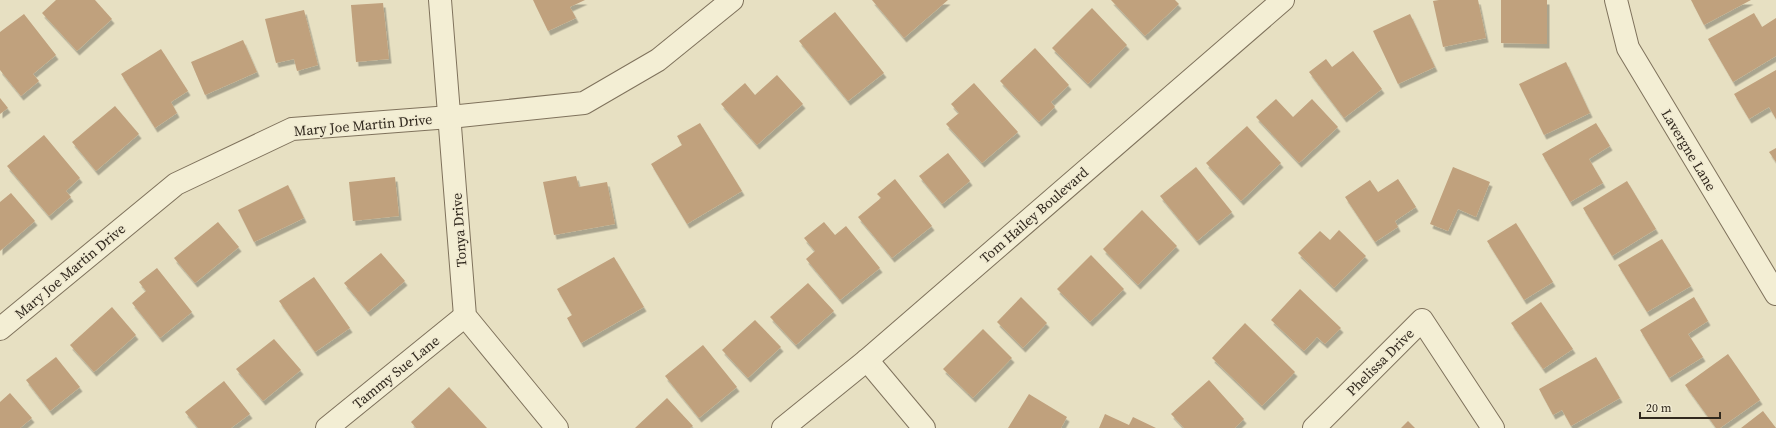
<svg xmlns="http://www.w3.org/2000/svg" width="1776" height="428" font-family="'Source Serif 4',serif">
<defs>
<filter id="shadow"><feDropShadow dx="2.5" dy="4.5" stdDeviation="0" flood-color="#0004"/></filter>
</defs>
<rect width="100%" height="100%" fill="#e7e0c2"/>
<g fill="#c0a17d" filter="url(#shadow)">
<path d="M56 0H95L112 19 77 51 42 13Z"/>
<path d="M533 0H585L570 7 576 18 548 31Z"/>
<path d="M872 0H948L904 38Z"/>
<path d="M1111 0H1175L1179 4 1145 36Z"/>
<path d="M1439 0H1478L1486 38 1443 47 1433 1Z"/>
<path d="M1501 0H1547V44L1501 43Z"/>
<path d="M1691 0H1751L1704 25Z"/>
<path d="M383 3 389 59 356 62 351 5Z"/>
<path d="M1092 8 1127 45 1088 84 1052 48Z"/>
<path d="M304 10 318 65 297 71 294 59 276 63 265 19Z"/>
<path d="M835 12 884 73 848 101 799 41Z"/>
<path d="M1754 13 1762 27 1776 18V56L1733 82 1708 39Z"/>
<path d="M24 14 56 55 33 74 39 81 21 96 0 70V32Z"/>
<path d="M1410 14 1435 67 1398 84 1373 31Z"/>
<path d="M243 40 257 72 205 95 191 62Z"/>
<path d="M1035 48 1069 85 1051 102 1055 107 1039 122 1000 81Z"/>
<path d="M161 49 188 91 171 102 177 113 155 128 121 74Z"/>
<path d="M1353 51 1382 89 1344 118 1309 72 1326 59 1332 67Z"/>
<path d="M1566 62 1590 113 1544 135 1519 84Z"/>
<path d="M1776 70V119L1769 107 1749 119 1734 94Z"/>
<path d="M777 75 803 104 757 145 721 104 745 83 755 95Z"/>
<path d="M974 83 1018 132 982 163 946 124 959 113 951 104Z"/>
<path d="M0 98 8 108 0 114Z"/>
<path d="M1276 99 1293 117 1312 99 1338 127 1299 163 1256 117Z"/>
<path d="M115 106 139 134 96 171 72 142Z"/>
<path d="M700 123 742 191 687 224 651 164 682 145 677 136Z"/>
<path d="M1596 123 1610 146 1589 159 1603 183 1570 202 1542 154Z"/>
<path d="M1247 126 1281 163 1241 201 1206 163Z"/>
<path d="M44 135 80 178 66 191 71 197 49 216 7 166Z"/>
<path d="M1776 148V162L1769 152Z"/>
<path d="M948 153 970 181 942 204 919 176Z"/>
<path d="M1196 167 1232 212 1197 241 1160 196Z"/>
<path d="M1453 167 1490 182 1476 217 1458 209 1448 231 1430 224Z"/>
<path d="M576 176 579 187 607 182 615 224 554 235 543 182Z"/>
<path d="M395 177 399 216 353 221 349 182Z"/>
<path d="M895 179 932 226 892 258 858 217 881 198 877 194Z"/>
<path d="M1398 179 1416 207 1395 221 1398 227 1375 242 1345 197 1370 180 1378 192Z"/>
<path d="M1627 181 1656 229 1612 256 1583 208Z"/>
<path d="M288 185 304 218 254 242 238 210Z"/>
<path d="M11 193 35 221 0 251V202Z"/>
<path d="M1142 210 1177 246 1138 285 1103 249Z"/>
<path d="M218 222 239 247 195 283 174 258Z"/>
<path d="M824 222 835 235 846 226 880 268 840 300 806 259 815 251 804 238Z"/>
<path d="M1516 223 1553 282 1524 300 1487 241Z"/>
<path d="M1339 230 1366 256 1334 288 1298 253 1320 231 1330 240Z"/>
<path d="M1662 239 1691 286 1647 312 1618 265Z"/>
<path d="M381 253 405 281 368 312 344 283Z"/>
<path d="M1091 255 1124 289 1090 322 1057 289Z"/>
<path d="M614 257 644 307 581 343 567 318 572 315 557 289Z"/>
<path d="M157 268 192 312 160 338 132 303 146 291 139 282Z"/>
<path d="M314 277 350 328 315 352 279 301Z"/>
<path d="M808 283 834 311 796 345 770 317Z"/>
<path d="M1300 289 1341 328 1325 344 1317 337 1304 351 1271 320Z"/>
<path d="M1021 297 1047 323 1023 348 997 322Z"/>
<path d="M1694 297 1708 321 1688 334 1703 357 1669 378 1640 330Z"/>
<path d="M1541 302 1573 349 1543 369 1511 323Z"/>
<path d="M112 307 136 335 94 372 70 345Z"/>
<path d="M755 320 781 347 748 378 722 350Z"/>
<path d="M1245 323 1295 372 1262 406 1212 358Z"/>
<path d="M983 329 1012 358 973 398 943 369Z"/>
<path d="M274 339 301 370 263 401 236 369Z"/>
<path d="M703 345 737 387 699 418 665 376Z"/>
<path d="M1728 354 1760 400 1720 428H1716L1685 385Z"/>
<path d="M56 357 80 387 50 411 26 380Z"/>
<path d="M1596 357 1620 398 1571 426 1562 410 1553 415 1539 389Z"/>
<path d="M1209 380 1244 419 1235 428H1184L1171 414Z"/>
<path d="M224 381 250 414 231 428H198L185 412Z"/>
<path d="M449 387 487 428H416L411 422Z"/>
<path d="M10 393 32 418 20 428H0V402Z"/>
<path d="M1029 394 1067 417 1061 428H1008Z"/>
<path d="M667 398 693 426 690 428H635Z"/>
<path d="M1763 411 1776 428H1741Z"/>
<path d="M1105 414 1129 425 1133 417 1156 428H1099Z"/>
<path d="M1408 421 1415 428H1401Z"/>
</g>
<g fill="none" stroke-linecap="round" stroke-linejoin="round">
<defs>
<g id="minor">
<path d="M440 0 465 316 557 428"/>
<path d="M1616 0 1628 48 1776 294"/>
<path d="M0 329 176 184 292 129 450 117 584 103 658 60 732 0"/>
<path d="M867 360 924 428"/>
<path d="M327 428 465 316"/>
<path d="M783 428 867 360 1283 0"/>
<path d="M1314 428 1422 320 1493 428"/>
</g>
</defs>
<use href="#minor" stroke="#7f725c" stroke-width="24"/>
<use href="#minor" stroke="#f3eed4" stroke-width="22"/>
</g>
<g text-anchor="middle" stroke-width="3" stroke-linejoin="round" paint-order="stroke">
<g font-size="14" fill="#31291e" stroke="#f0ead1">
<text transform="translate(363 125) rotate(-5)" y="5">Mary Joe Martin Drive</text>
<text transform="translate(1689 150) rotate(59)" y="5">Lavergne Lane</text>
<text transform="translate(1034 215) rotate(-41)" y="5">Tom Hailey Boulevard</text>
<text transform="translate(459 230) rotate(-94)" y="5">Tonya Drive</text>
<text transform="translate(70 271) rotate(-40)" y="5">Mary Joe Martin Drive</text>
<text transform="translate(1380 362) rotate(-45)" y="5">Phelissa Drive</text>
<text transform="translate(396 372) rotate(-39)" y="5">Tammy Sue Lane</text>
</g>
</g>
<path d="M1640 412v6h80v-6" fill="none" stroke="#31291e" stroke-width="2"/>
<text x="1646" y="412" font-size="12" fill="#31291e" stroke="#f0ead1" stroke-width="3" paint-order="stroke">20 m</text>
</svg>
